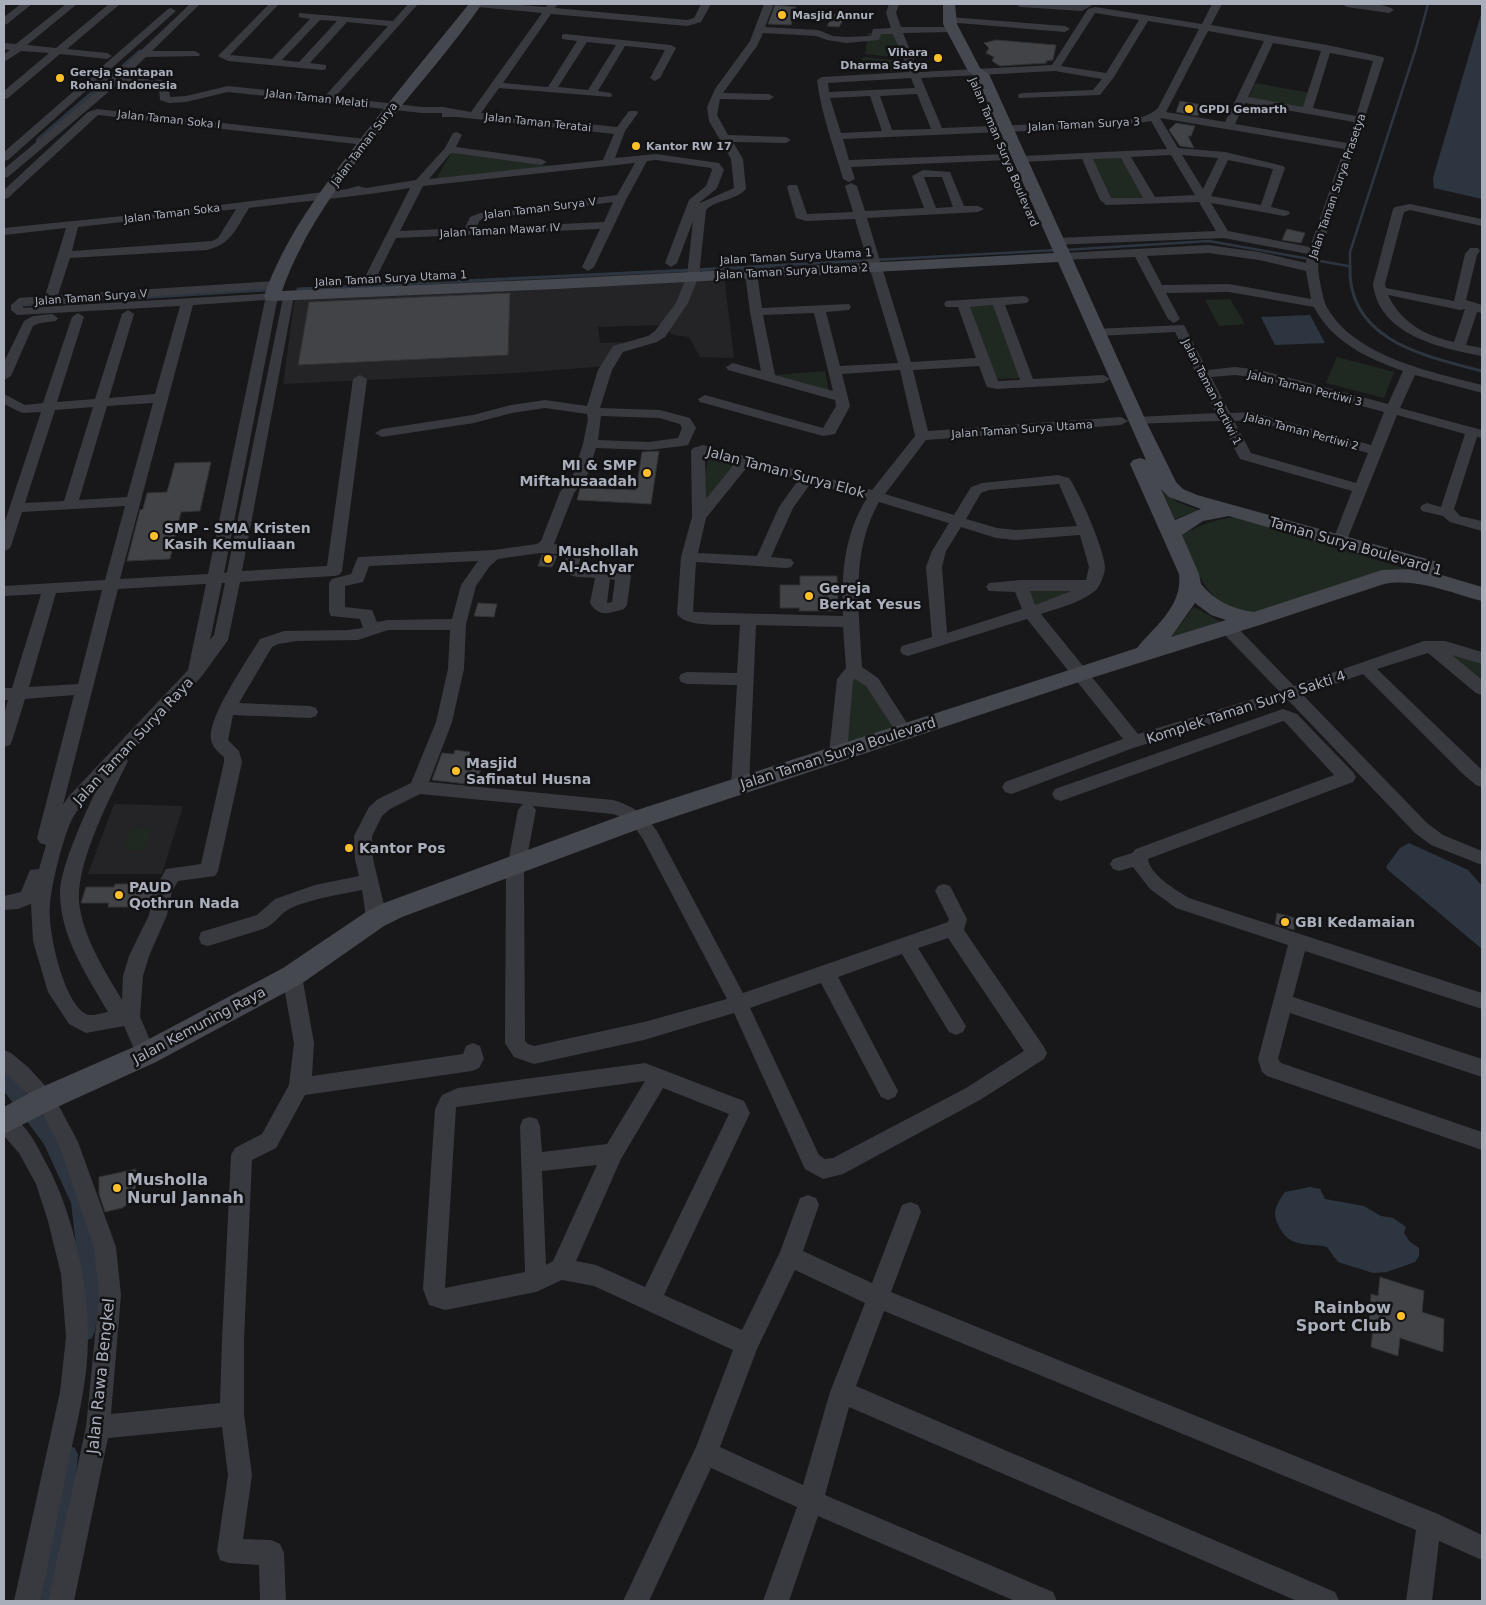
<svg xmlns="http://www.w3.org/2000/svg" width="1486" height="1605" font-family="'DejaVu Sans',sans-serif">
<rect width="100%" height="100%" fill="#18181a"/>
<g fill="#242427">
<path d="M723 267 734 358 700 357 689 337 673 335 661 325 598 327 600 343 623 342 609 366 515 373 283 384 296 289Z"/>
<path d="M114 804 183 806 162 874H88Z"/>
</g>
<g fill="#1f2921">
<path d="M868 33H894L902 58 865 54Z"/>
<path d="M863 57 902 61 899 71 859 67Z"/>
<path d="M1255 83 1310 93 1304 109 1248 99Z"/>
<path d="M451 153 554 166 435 181Z"/>
<path d="M1124 157 1145 200 1111 202 1090 158Z"/>
<path d="M1230 299 1245 324 1219 326 1205 300Z"/>
<path d="M996 305 1022 378 996 379 967 307Z"/>
<path d="M1337 357 1394 372 1384 398 1326 383Z"/>
<path d="M825 371 829 392 776 375Z"/>
<path d="M709 454 738 464 694 535Z"/>
<path d="M1162 490 1177 502 1202 511 1185 515 1175 519Z"/>
<path d="M1234 517 1407 569 1254 613C1248 612 1240 612 1235 610 1203 598 1194 563 1181 536 1198 525 1214 520 1234 517Z"/>
<path d="M1078 588 1029 608 1023 589Z"/>
<path d="M1194 607 1221 622 1171 637Z"/>
<path d="M1440 650 1451 651 1482 662V686Z"/>
<path d="M851 654 895 731 840 750Z"/>
<path d="M131 828H152L144 850 123 849Z"/>
</g>
<g fill="#2d3640">
<path d="M1482 11V199L1434 188 1433 178Z"/>
<path d="M1310 315 1325 343 1275 345 1261 317Z"/>
<path d="M1409 843 1468 870 1482 886V949L1388 870 1386 867 1400 848Z"/>
<path d="M1310 1187 1320 1189 1325 1199 1364 1206 1381 1216 1393 1218 1406 1227 1404 1233 1410 1242 1419 1248V1256L1415 1262 1387 1272 1373 1273 1338 1262 1327 1247C1317 1244 1306 1246 1295 1242 1285 1239 1276 1225 1275 1214 1275 1206 1281 1198 1285 1192Z"/>
</g>
<g fill="none" stroke-linecap="round" stroke-linejoin="round">
<g stroke="#2d3640" stroke-width="2.5">
<path d="M1064 250 1209 241 1348 266"/>
<path d="M746 267 1057 250"/>
<path d="M1350 267V252L1416 48 1428 4"/>
</g>
<g stroke="#2d3640" stroke-width="3">
<path d="M1350 266C1347 340 1424 356 1482 371"/>
<path d="M298 289 772 266"/>
<path d="M24 305 266 290"/>
</g>
<g fill="#2d3640" fill-rule="evenodd">
<path d="M140 49 144 52 143 54 42 143H36V139Z"/>
<path d="M4 1070 10 1073 56 1132 89 1203 101 1286 95 1331 92 1338 85 1341 78 1338 75 1331 81 1286 71 1203 44 1144 4 1091Z"/>
<path d="M68 1445 75 1448 78 1455 73 1506 52 1601H30L51 1506 58 1455 61 1448Z"/>
</g>
</g>
<g fill="#424347" stroke="#323236">
<path d="M775 5 796 7 791 25 768 24Z"/>
<path d="M834 14 846 15 839 27 827 26Z"/>
<path d="M996 40 1056 45 1053 60 1046 61 1047 63 1000 66 992 61 994 57 986 53 989 48 984 43Z"/>
<path d="M1180 101 1202 105 1198 116 1176 112Z"/>
<path d="M1176 123 1195 126 1191 136H1188L1194 148 1180 146 1169 130Z"/>
<path d="M1287 229 1305 233 1301 243 1282 240Z"/>
<path d="M510 293 508 355 298 365 309 302Z"/>
<path d="M659 451 651 504 577 500 580 488 636 490 642 452Z"/>
<path d="M211 462 200 511 181 512 170 559 127 561 140 510 143 509 147 493 167 492 175 463Z"/>
<path d="M542 555 557 556 552 567 538 566Z"/>
<path d="M800 576H837L838 611H799L800 608H780V585H800Z"/>
<path d="M478 603 497 604 494 617 474 616Z"/>
<path d="M455 750 470 752 469 757 484 758 476 785 432 780 442 753 454 754Z"/>
<path d="M115 884H156L149 907H108L109 903H81L86 887H114Z"/>
<path d="M1277 913 1295 918 1294 930 1275 924Z"/>
<path d="M136 1169 135 1199 122 1208 105 1212 99 1194V1177Z"/>
<path d="M1380 1277 1424 1291 1422 1312 1444 1319 1443 1352 1400 1338 1398 1356 1371 1347 1373 1327 1369 1325 1371 1294 1378 1296Z"/>
</g>
<g fill="none" stroke-linecap="round" stroke-linejoin="round">
<g fill="#393940" fill-rule="evenodd">
<path d="M21 4H32L7 24 4 25V17Z"/>
<path d="M66 4H77L27 45 56 48 109 4H120L67 49 107 53 112 56 107 59 60 54 8 98 4 99V91L49 53 21 51 4 62V54L10 50 4 49V43L16 44Z"/>
<path d="M190 4H200L152 51H195L200 54 199 56 146 57 124 78 162 80 169 88 170 97 186 96 228 86 325 96 388 26 347 22 310 63 326 65V69L322 70 228 61 218 56 269 4H279L230 55 272 59 310 19 299 17V13L393 21 408 4H418L335 97 422 107H443L471 112 542 13 478 7 473 4H507L546 7 548 4H558L555 8 687 20 694 18 701 4H711L701 22 687 26 551 14 503 83 548 87 577 41 562 39V35L565 34 671 45 676 48 660 78 655 81 650 78 665 50 625 46 598 91 611 93 612 95 611 97 499 88 481 113 617 127 629 111H637L638 113 625 131 615 158 656 154 719 163 724 170 717 188 715 190 700 202V203L734 188 731 159 709 121 707 107 715 89 750 41 764 4H774L765 27 818 30 833 36 846 37 869 36H871L873 29 891 28 886 13 889 4H899L896 13 901 27H955L957 29 952 32 903 33 919 72 1052 65 1088 9 1095 7 1202 24 1212 4H1222L1211 25 1327 45 1383 57 1384 59 1319 257C1317 268 1319 277 1321 287 1323 295 1324 303 1328 309 1356 357 1432 372 1482 385V393L1415 375 1400 408 1482 430V438L1477 437 1454 509 1460 516 1482 521V531L1450 522 1443 516 1422 511 1420 508 1422 505 1427 503 1441 507 1465 434 1397 415 1347 540 1345 543H1335L1333 540 1352 491 1240 459 1220 421 1132 424 1130 421 1132 418 1137 417 1216 413 1175 332 1098 336 1093 335 1092 332 1093 329 1184 325 1207 370 1235 367 1260 370 1388 404 1403 371C1367 358 1332 342 1314 307L1229 292 1166 293 1180 319 1174 323 1168 319 1135 257 1060 260 1058 257 1064 253 1208 245 1259 252 1306 263 1308 254 1224 238 1053 245 1051 242 1057 238 1216 231 1199 202 1106 205 1100 200 1082 159 1022 162 1016 159 1022 156 1167 149 1151 121 1116 127 843 139 849 160 1007 154 1013 157 1007 160 851 167 855 179 849 182 843 179C834 147 821 114 817 80L822 77 909 72 893 34H881L879 40 846 43 827 40 816 36 763 33 757 46 723 93 769 94 774 97 769 100 720 99 717 115 728 135 786 137 791 140 786 143 733 142 743 159 746 189C735 201 717 199 706 210L699 276 688 303 665 337 657 342 623 352 612 370 600 408 660 410 690 418 696 428 688 445 683 446 649 450 596 448 587 476 574 493 554 544 581 548 583 551 578 566 628 572 631 576 627 605 624 609C610 613 599 618 590 603L595 578C583 577 569 579 562 568L567 555 541 553 498 559 490 566 476 586 466 624 464 669 452 722 429 782 613 800C633 806 645 814 657 831L743 993 948 922 949 919 935 891 938 886 944 884 950 886 967 919 964 930 1044 1047 1047 1053 1044 1059 980 1100 843 1174 823 1179 805 1169 734 1013 644 1040 534 1064 514 1057 505 1043 506 873 518 810 523 804 420 794 390 809 382 816 372 836 373 859 385 909 382 924 375 927 368 924C365 918 364 899 362 890 338 895 314 898 291 908 280 913 275 925 263 929L208 946 201 944 199 938 201 932 257 915 275 899 315 885 359 876 355 859 354 836 369 807 378 799 411 783 436 722 448 669 450 630H388L358 640 297 641 278 644 272 647 239 703 310 706 316 708 318 712 316 716 310 718 233 715 228 740 239 751 242 762 218 871 215 876 178 881 172 891 167 915 149 956 143 976 140 1017 156 1054 153 1060 146 1063 139 1060 124 1026 86 1033 69 1024 48 992 33 941 31 904 18 909 4 910V896L21 892 30 870 39 869 46 845 40 843 37 838 74 695 25 699 12 741 10 745 4 747V714L8 700H4V688H12L41 594 4 596V586L105 580 125 506 22 512 11 546 9 549 4 551V524L41 412 22 413 4 404V394L25 405 43 403 72 317 78 313 84 317 57 402 95 399 122 314 128 310 134 314 109 398 155 394 180 306 17 315 11 310V305L19 298 45 296 66 228 4 235V228L172 211 347 189 358 186 366 188 416 180 445 148 453 133 457 132 462 135 456 147 541 159 547 162 541 165 452 153 450 154 429 179 603 160 614 134 457 117H442V113H422L228 92 186 102 169 103 160 100 159 89 155 85 118 84 8 177 4 178V169L107 83 97 81 8 160 4 161V152L168 9 171 8 176 11 103 76 113 77ZM1095 13 1139 20 1106 73 1061 66ZM320 20 337 21 299 62 282 60ZM1148 21 1199 29 1158 108C1146 119 1131 119 1116 121L942 128 921 78 1055 71 1102 79 1093 90 1023 93 1019 94 1018 96 1019 98 1100 95 1114 77ZM1208 31 1264 41 1225 122 1166 112ZM587 42 616 45 588 90 558 87ZM1273 43 1321 51 1303 107 1248 97ZM1330 53 1373 61 1356 116 1313 108ZM911 78 915 88 829 92 828 83ZM917 94 931 129 892 130 880 96ZM870 96 882 131 841 133 830 98ZM1245 103 1354 122 1347 143 1235 124ZM1160 118 1344 149 1310 247 1228 231 1211 203 1284 216 1288 215 1290 213 1288 211 1271 207 1285 168 1283 166 1225 152 1178 148ZM1171 155 1195 195 1155 197 1131 157ZM1182 155 1218 158 1203 189ZM1121 158 1143 198H1111L1093 159ZM656 160 711 168 712 170 706 186 689 200 665 263 671 267 677 263 693 221 687 276 676 303 655 331 648 336 613 346 598 370 587 406 545 400 511 405 473 415 382 429 375 433 382 437 474 423 512 413 545 408 587 414 588 419 583 444 573 475 560 492 541 541 537 544 494 550 358 557 351 574 332 579 329 583V612L331 616 360 619 363 628 348 630 284 631 260 639C248 659 207 718 211 739 212 747 219 753 224 757V762L201 864 166 869 154 891 149 915 129 956 123 976 122 1000C105 971 86 942 80 909 72 869 110 798 128 761L126 758 202 676 228 640 240 582 334 576 339 575 342 571 367 379 360 375 353 379 327 566 242 571 294 296 288 292 284 293 227 572 224 573 278 296 276 293 23 308V306L26 305 279 288 281 285 275 281 58 295 70 258 207 250C232 244 236 228 249 208 303 201 357 197 410 188L364 279 366 282H374L396 238 600 229 582 267 588 271 594 267 627 198 647 161ZM1228 160 1273 169 1261 205 1211 196ZM635 163 617 195 480 213 470 217 465 228 400 231 423 186ZM613 202 604 222 477 228 479 221 483 219ZM236 209 218 238 212 241 72 251 78 227ZM1208 253 1259 260 1306 271 1311 299 1229 284 1162 285 1147 256ZM265 300 208 574 120 579 193 305ZM1235 375 1259 378 1384 412 1371 445 1251 412 1230 413 1211 377ZM153 403 127 497 79 500 107 406ZM93 407 64 501 25 503 55 410ZM601 416 659 418 680 424 682 428 678 438 649 442 598 440ZM1251 420 1368 453 1356 483 1251 453 1234 421ZM478 561 461 585 452 619 388 620 377 622 372 610 345 607V586L363 582 369 566ZM610 579 615 580 612 602 607 603ZM222 583H225L214 635 210 640ZM206 584 188 670 69 796 63 805 118 589ZM102 590 78 684 29 687 56 593ZM97 789C85 813 60 868 60 893 60 936 87 976 108 1012 102 1013 91 1017 86 1014 63 1002 47 928 50 904 52 882 61 847 69 826 74 812 86 800 97 789ZM533 806 613 814C628 818 636 828 644 841L727 999 644 1022 534 1046 528 1044 525 1041 524 873 536 810ZM948 938 1024 1051 966 1088 833 1158 825 1159 819 1155 750 1008 821 983 881 1097 888 1100 895 1097 898 1091 838 977 902 954 949 1032 956 1035 963 1032 966 1026 918 948Z"/>
<path d="M1015 4H1094L1082 11 1020 7Z"/>
<path d="M1342 4C1355 3 1384 2 1394 10L1389 13 1347 7Z"/>
<path d="M949 17 1065 26 1070 29 1065 32 946 22V18Z"/>
<path d="M97 109 365 139 370 142 365 145 98 115 8 198 4 199V190L88 112Z"/>
<path d="M923 170 950 172 964 206H978L984 209 978 212 867 218 911 362 976 358 958 307H946L944 304 946 301 1023 296 1027 297 1029 300 1027 303 1005 305 1033 379 1103 375 1110 379 1103 383 997 389 987 387 979 366 913 370 928 431 1121 417 1128 421 1121 425 926 440 885 494 954 515 971 487 982 483 1058 475 1069 478C1080 494 1104 549 1105 567 1105 573 1101 584 1097 589 1084 602 1058 608 1041 614L1138 734 1279 691 1221 631 1219 627 1221 623 1227 622 1233 623 1294 686 1424 641H1445L1482 652V664L1452 655 1482 680V695L1476 693 1428 653 1377 669 1482 770V787L1476 785 1463 774 1363 674 1303 695 1427 823 1443 835 1482 851V865L1431 845 1415 833 1288 700 1133 748 1017 792 1011 794 1005 792 1002 787 1005 782 1123 739 1027 619 908 656 902 654 900 650 902 646 932 637 926 567 932 551 949 523 879 502C850 553 859 611 862 667L878 678 912 731 910 735 904 737 898 735 866 686 855 679 853 681 847 753 844 757 838 759 832 757 829 753 837 679 846 668 843 627 756 625 749 786 746 791 740 793 734 791 731 786 737 685 687 684 681 682 679 678 681 674 687 672 737 673 740 625C724 624 686 628 677 614L681 557 692 517 691 451 693 448 703 445 872 490 915 436 900 370 842 374 850 406 835 434 823 436 700 402 698 399 705 395 823 428 836 406 835 400 728 370 726 367 733 363 761 371 750 312 745 273 751 269 757 273 762 308 849 304 851 307 849 310 826 312 840 366 898 363 855 219 806 221 796 218 787 187 789 185H797L807 214 853 212 845 186 851 183 857 186 865 211 924 208 912 176ZM924 177H942L953 207 936 208ZM993 305 1020 380 998 381 970 307ZM814 313 833 391 775 375 763 315ZM705 454 736 462 706 499ZM748 466 799 479 779 507 757 556 698 553 706 518ZM811 483 867 498C844 534 841 574 843 616L693 612 696 562 786 568 791 567 794 563 791 559 771 557 793 508ZM1059 484 1077 526 1015 530 997 528 966 519 981 493 989 490ZM961 527 996 538 1015 540 1080 535 1089 567 1086 580H1020L989 583 986 587 989 591 1015 592 1022 609 947 633 942 567 946 551ZM1030 591H1071L1035 605Z"/>
<path d="M1410 204 1482 219V226L1410 210 1404 212 1385 284 1386 288 1454 301 1465 254 1470 248H1478L1480 251 1477 255 1466 300 1482 305V313L1477 312 1466 345 1482 348V356C1440 348 1379 335 1373 284L1393 209 1395 207ZM1388 295 1460 310 1465 309 1454 342C1426 336 1401 323 1388 295Z"/>
<path d="M52 314 58 318 56 321 40 323 33 326 11 376 4 380V362L24 321 33 316Z"/>
<path d="M1283 709 1297 714 1353 772 1356 777 1353 782 1148 859C1150 875 1176 890 1189 898L1482 993V1009L1305 951 1293 997 1482 1059V1077L1290 1013 1278 1059 1281 1063 1482 1132V1150L1267 1076 1262 1072 1258 1059 1288 945 1176 908 1150 889 1133 867 1119 871 1113 869 1110 864 1113 859 1132 853 1136 849 1334 775 1285 722 1283 721 1061 801 1055 799 1052 794 1055 789Z"/>
<path d="M292 968 299 970 302 976 314 1043 312 1076 463 1054 466 1046 473 1043 480 1046 484 1059 479 1068 472 1071 305 1095 276 1148 252 1160 244 1340V1414L252 1475 243 1539 271 1540 280 1544 284 1553 286 1601H260L259 1565 229 1563 220 1560 217 1551 228 1475 222 1427 108 1438 74 1601H48L86 1427 99 1295 94 1247 59 1145 38 1105 4 1071V1050L11 1053 28 1067 52 1093 78 1142 116 1247 121 1295 111 1414 220 1403 222 1340 231 1155 235 1148 262 1134 289 1085 294 1043 282 976 285 970Z"/>
<path d="M645 1063 744 1101 750 1113 664 1295 742 1330 780 1252 800 1198 808 1195 816 1198 819 1205 803 1251 872 1283 902 1205 910 1202 918 1205 921 1212 891 1292 1438 1514 1482 1535V1560L1439 1541 1432 1601H1406L1416 1530 884 1311 856 1386 1335 1592 1339 1601H1297L849 1407 825 1495 1053 1592 1057 1601H1015L818 1516 789 1601H763L797 1507 711 1468 649 1601H623L696 1447 733 1350 594 1286 562 1280 536 1292 445 1310 429 1305 423 1289 435 1109 442 1095 458 1088ZM645 1081 607 1144 542 1152 540 1126 537 1119 530 1117 523 1119 520 1126 525 1272 445 1288 456 1107ZM663 1088 729 1114 645 1287 596 1265 576 1261 621 1159ZM597 1165 553 1261 546 1265 542 1171ZM795 1270 865 1303 830 1392 803 1485 720 1447 757 1349Z"/>
<path d="M4 1112C24 1119 37 1145 46 1163 72 1210 89 1284 88 1338 88 1381 77 1423 68 1464 59 1510 50 1556 40 1601H14L60 1392 66 1337 61 1274 48 1221 36 1184 19 1153 4 1136Z"/>
</g>
<path fill="#464850" fill-rule="evenodd" d="M469 4H482C418 96 320 183 282 291L557 279 1054 253 976 77 968 71 943 24V4H955L957 24 980 68 989 74 1146 421 1176 482 1183 489 1197 495 1438 562 1441 567 1438 572 1435 573 1482 587V601C1449 593 1419 578 1384 584L1263 624 1088 679 647 826 402 917 384 926 301 984 156 1062 55 1108 4 1134V1107L35 1090 136 1046 283 968 366 912 384 903 631 812 1137 648C1155 626 1183 606 1179 574L1130 464 1133 460 1140 458 1146 460 1058 262 557 289 272 301 266 300 264 296C283 241 317 195 352 150 390 100 430 52 469 4ZM1161 489 1169 497 1201 509 1175 520ZM1229 516 1413 569 1382 570 1254 612C1232 609 1215 601 1201 584L1199 574 1182 535 1203 521ZM1195 603 1211 615 1226 620 1171 637Z"/>
</g>
<g fill="#ffc02b" stroke="#131315" stroke-width="2">
<circle cx="782" cy="15" r="5"/>
<circle cx="938" cy="58" r="5"/>
<circle cx="60" cy="78" r="5"/>
<circle cx="1189" cy="109" r="5"/>
<circle cx="636" cy="146" r="5"/>
<circle cx="647" cy="473" r="5"/>
<circle cx="154" cy="536" r="5"/>
<circle cx="548" cy="559" r="5"/>
<circle cx="809" cy="596" r="5"/>
<circle cx="456" cy="771" r="5"/>
<circle cx="349" cy="848" r="5"/>
<circle cx="119" cy="895" r="5"/>
<circle cx="1285" cy="922" r="5"/>
<circle cx="117" cy="1188" r="5"/>
<circle cx="1401" cy="1316" r="5"/>
</g>
<g text-anchor="middle" stroke-width="5" stroke-linejoin="round" paint-order="stroke">
<g font-size="11" font-weight="bold" fill="#a9aebb" stroke="#131315" text-anchor="start">
<text x="792" y="19">Masjid Annur</text>
<text x="928" y="56" text-anchor="end">Vihara<tspan x="928" dy="13">Dharma Satya</tspan></text>
<text x="70" y="76">Gereja Santapan<tspan x="70" dy="13">Rohani Indonesia</tspan></text>
<text x="1199" y="113">GPDI Gemarth</text>
<text x="646" y="150">Kantor RW 17</text>
</g>
<g font-size="11" fill="#a9aebb" stroke="#131315">
<text transform="translate(317 98) rotate(6)" y="4">Jalan Taman Melati</text>
<text transform="translate(169 119) rotate(6)" y="4">Jalan Taman Soka I</text>
<text transform="translate(538 122) rotate(6)" y="4">Jalan Taman Teratai</text>
<text transform="translate(1084 124) rotate(-3)" y="4">Jalan Taman Surya 3</text>
<text transform="translate(364 144) rotate(-53)" y="4">Jalan Taman Surya</text>
<text transform="translate(1004 152) rotate(67)" y="4">Jalan Taman Surya Boulevard</text>
<text transform="translate(1337 186) rotate(-71)" y="4">Jalan Taman Surya Prasetya</text>
<text transform="translate(540 208) rotate(-7)" y="4">Jalan Taman Surya V</text>
<text transform="translate(172 213) rotate(-7)" y="4">Jalan Taman Soka</text>
<text transform="translate(500 230) rotate(-3)" y="4">Jalan Taman Mawar IV</text>
<text transform="translate(796 256) rotate(-3)" y="4">Jalan Taman Surya Utama 1</text>
<text transform="translate(792 271) rotate(-3)" y="4">Jalan Taman Surya Utama 2</text>
<text transform="translate(391 278) rotate(-3)" y="4">Jalan Taman Surya Utama 1</text>
<text transform="translate(91 297) rotate(-4)" y="4">Jalan Taman Surya V</text>
<text transform="translate(1305 388) rotate(14)" y="4">Jalan Taman Pertiwi 3</text>
<text transform="translate(1212 392) rotate(63)" y="4">Jalan Taman Pertiwi 1</text>
<text transform="translate(1022 429) rotate(-4)" y="4">Jalan Taman Surya Utama</text>
<text transform="translate(1302 431) rotate(15)" y="4">Jalan Taman Pertiwi 2</text>
</g>
<g font-size="14" font-weight="bold" fill="#a9aebb" stroke="#131315" text-anchor="start">
<text x="637" y="470" text-anchor="end">MI &amp; SMP<tspan x="637" dy="16">Miftahusaadah</tspan></text>
<text x="164" y="533">SMP - SMA Kristen<tspan x="164" dy="16">Kasih Kemuliaan</tspan></text>
<text x="558" y="556">Mushollah<tspan x="558" dy="16">Al-Achyar</tspan></text>
<text x="819" y="593">Gereja<tspan x="819" dy="16">Berkat Yesus</tspan></text>
<text x="466" y="768">Masjid<tspan x="466" dy="16">Safinatul Husna</tspan></text>
<text x="359" y="853">Kantor Pos</text>
<text x="129" y="892">PAUD<tspan x="129" dy="16">Qothrun Nada</tspan></text>
<text x="1295" y="927">GBI Kedamaian</text>
</g>
<g font-size="14" fill="#a9aebb" stroke="#131315">
<text transform="translate(786 472) rotate(15)" y="5">Jalan Taman Surya Elok</text>
<text transform="translate(1356 546) rotate(16)" y="5">Taman Surya Boulevard 1</text>
<text transform="translate(1246 707) rotate(-18)" y="5">Komplek Taman Surya Sakti 4</text>
<text transform="translate(133 741) rotate(-47)" y="5">Jalan Taman Surya Raya</text>
<text transform="translate(838 753) rotate(-18)" y="5">Jalan Taman Surya Boulevard</text>
<text transform="translate(199 1025) rotate(-28)" y="5">Jalan Kemuning Raya</text>
</g>
<g font-size="16" font-weight="bold" fill="#a9aebb" stroke="#131315" text-anchor="start">
<text x="127" y="1185">Musholla<tspan x="127" dy="18">Nurul Jannah</tspan></text>
<text x="1391" y="1313" text-anchor="end">Rainbow<tspan x="1391" dy="18">Sport Club</tspan></text>
</g>
<g font-size="16" fill="#a9aebb" stroke="#131315">
<text transform="translate(100 1376) rotate(-84)" y="6">Jalan Rawa Bengkel</text>
</g>
</g>
<rect width="1486" height="1605" fill="none" stroke="#a9aebb" stroke-width="10"/>
</svg>
